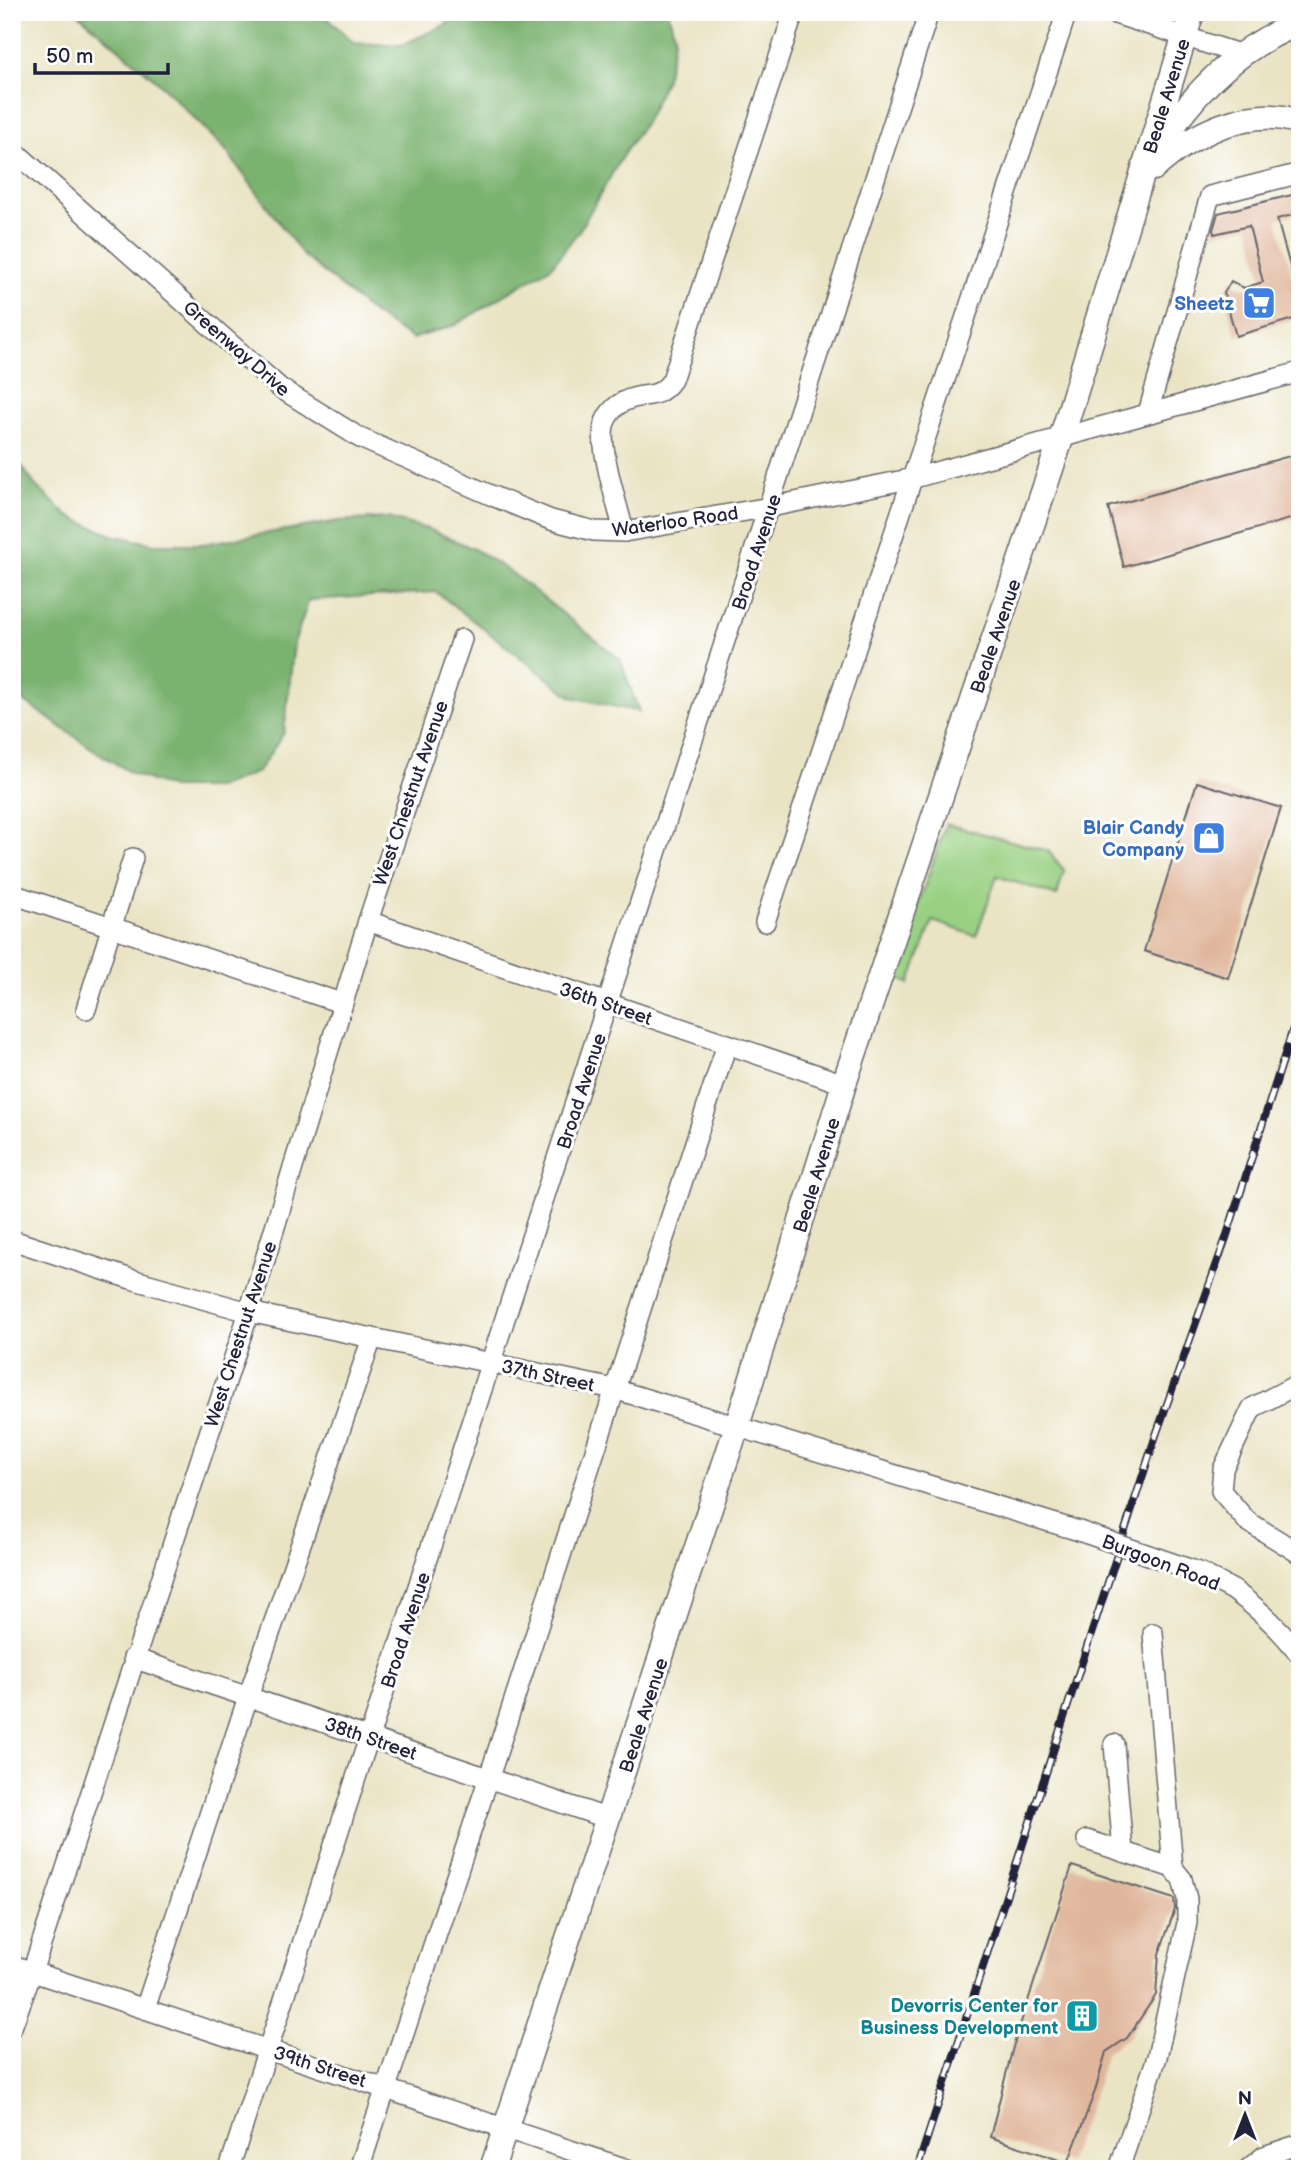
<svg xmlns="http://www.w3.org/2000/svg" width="1312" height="2181" font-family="'Balsamiq Sans',sans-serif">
<rect width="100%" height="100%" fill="#fff"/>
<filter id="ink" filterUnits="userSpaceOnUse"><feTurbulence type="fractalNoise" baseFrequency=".0143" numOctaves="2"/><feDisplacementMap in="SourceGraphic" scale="14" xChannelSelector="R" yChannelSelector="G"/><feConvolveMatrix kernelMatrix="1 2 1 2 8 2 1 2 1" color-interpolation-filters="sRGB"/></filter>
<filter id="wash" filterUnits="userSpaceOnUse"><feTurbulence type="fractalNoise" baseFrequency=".00686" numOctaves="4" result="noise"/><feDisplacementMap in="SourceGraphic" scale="28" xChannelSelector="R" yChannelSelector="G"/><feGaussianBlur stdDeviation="1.57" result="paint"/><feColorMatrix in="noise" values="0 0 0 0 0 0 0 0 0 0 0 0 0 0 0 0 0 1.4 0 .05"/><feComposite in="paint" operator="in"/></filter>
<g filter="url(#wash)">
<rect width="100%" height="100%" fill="#eae4c4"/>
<path fill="#99d082" stroke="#5e795e" stroke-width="2" d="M946 824 1048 851 1064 870 1057 896 997 876 976 936 933 921 909 984 894 975Z"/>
<g fill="#7ab270" stroke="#4e6a56" stroke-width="2">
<path d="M76 12H321L354 43 402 45 443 26 464 12H668L675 36 666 79 647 119 623 155 579 231 551 267 455 325 412 339 375 315 303 255 224 148 157 81Z"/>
<path d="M12 452 35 485 68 516 112 535 155 544H203L339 521 388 518 431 530 474 549 512 573 620 659 639 712 572 697 436 592 309 600 294 643 284 733 258 772 217 788H172L133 774 97 752 12 693Z"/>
</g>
<g id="blocks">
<g fill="#e0b79c">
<path d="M1300 193V213L1277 219 1297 292 1294 293 1300 317 1236 336 1224 293 1231 281 1244 288 1263 282 1249 226 1214 234 1213 230 1218 213Z"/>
<path d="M1297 454 1300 464V516L1124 567 1108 507Z"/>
<path d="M1197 782 1281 808 1228 978 1144 951Z"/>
<path d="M1072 1866 1174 1899 1175 1909 1159 1954 1156 1995 1127 2038 1106 2052 1095 2091 1068 2163 990 2137 1013 2047Z"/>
</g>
</g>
</g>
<g filter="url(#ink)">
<use href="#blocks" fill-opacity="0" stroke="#68666b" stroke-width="2"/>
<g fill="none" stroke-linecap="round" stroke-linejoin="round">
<defs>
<g id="minor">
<path d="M1109 12 1242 55"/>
<path d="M12 149 280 388 360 438 495 497 551 520 594 531 624 532 770 507 914 478 1300 372"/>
<path d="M1148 413 1210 196 1297 174 1300 177"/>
<path d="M624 532C618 506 599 449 604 425 607 415 615 405 625 401 645 391 656 402 672 380L794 12"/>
<path d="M12 894 341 1003"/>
<path d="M368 921 844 1084"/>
<path d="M765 922 1067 12"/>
<path d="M86 1009 133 858"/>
<path d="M12 1240 131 1279 249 1312 614 1389 1079 1531"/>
<path d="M1300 1383 1252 1408 1223 1469 1221 1491 1247 1521 1300 1554"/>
<path d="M1233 1590C1259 1609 1281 1629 1300 1655"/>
<path d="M1153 1633 1173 1868"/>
<path d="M133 1658 609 1819"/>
<path d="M1114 1744 1123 1852"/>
<path d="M1087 1840 1173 1868 1182 1879 1187 1899V1923L1157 2057 1119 2169"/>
<path d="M12 1965 627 2169"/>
<path d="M145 2009 248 1697 372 1338"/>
<path d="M12 2027 32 1972 249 1312 368 921 462 639"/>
<path d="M229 2169 929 12"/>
<path d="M359 2169 493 1765 727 1044"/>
<path d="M1248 2169 1264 2156 1300 2144"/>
</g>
<g id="major">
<path d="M1160 146C1193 92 1239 46 1300 23"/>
<path d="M1154 168C1191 135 1248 104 1300 122"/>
<path d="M492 2169 737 1426 844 1084 1062 436 1192 12"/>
</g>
</defs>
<use href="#minor" stroke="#68666b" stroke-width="22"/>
<use href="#major" stroke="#68666b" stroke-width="27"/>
<use href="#minor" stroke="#fff" stroke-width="19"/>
<use href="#major" stroke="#fff" stroke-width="24"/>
<defs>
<path id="rail" d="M917 2169 1156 1435 1226 1238 1300 1007"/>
</defs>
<use href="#rail" stroke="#22223b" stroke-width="8"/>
<use href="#rail" stroke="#fff" stroke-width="5" stroke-dasharray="16" stroke-linecap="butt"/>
<defs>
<path id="minor-bridge" d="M1079 1531 1201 1573 1233 1590"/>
</defs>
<use href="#minor-bridge" stroke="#68666b" stroke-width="22" stroke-linecap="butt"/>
<use href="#minor-bridge" stroke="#fff" stroke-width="19"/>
</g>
</g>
<defs>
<symbol id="supermarket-square" viewBox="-11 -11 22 22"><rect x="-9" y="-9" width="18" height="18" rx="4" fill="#3f7fe0" stroke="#fff"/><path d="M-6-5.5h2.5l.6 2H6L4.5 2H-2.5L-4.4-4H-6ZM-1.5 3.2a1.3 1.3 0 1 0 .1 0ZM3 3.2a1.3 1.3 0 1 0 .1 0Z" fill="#fff"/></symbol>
<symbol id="shop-square" viewBox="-11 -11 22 22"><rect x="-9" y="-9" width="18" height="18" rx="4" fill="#3f7fe0" stroke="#fff"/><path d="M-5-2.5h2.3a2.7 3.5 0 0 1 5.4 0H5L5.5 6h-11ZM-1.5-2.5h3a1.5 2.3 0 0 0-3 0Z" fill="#fff"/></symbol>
<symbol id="building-square" viewBox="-11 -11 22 22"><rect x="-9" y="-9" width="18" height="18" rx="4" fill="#0f9aa8" stroke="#fff"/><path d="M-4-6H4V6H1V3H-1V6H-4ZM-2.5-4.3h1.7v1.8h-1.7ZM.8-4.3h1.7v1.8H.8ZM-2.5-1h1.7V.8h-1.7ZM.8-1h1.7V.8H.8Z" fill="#fff"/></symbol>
</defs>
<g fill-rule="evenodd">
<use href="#supermarket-square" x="1240" y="284" width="38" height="38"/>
<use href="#shop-square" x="1190" y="819" width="38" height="38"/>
<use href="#building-square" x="1063" y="1997" width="38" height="38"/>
</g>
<g text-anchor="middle" stroke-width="6" stroke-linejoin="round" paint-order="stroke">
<g font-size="19" fill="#22223b" stroke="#fff">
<text transform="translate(1166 96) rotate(-73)" y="7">Beale Avenue</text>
<text transform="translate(237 348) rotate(41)" y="7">Greenway Drive</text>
<text transform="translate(675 521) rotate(-8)" y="7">Waterloo Road</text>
<text transform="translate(756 552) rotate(-72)" y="7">Broad Avenue</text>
<text transform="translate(995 636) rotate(-71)" y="7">Beale Avenue</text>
<text transform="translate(410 793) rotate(-71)" y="7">West Chestnut Avenue</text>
<text transform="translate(606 1003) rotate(19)" y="7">36th Street</text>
<text transform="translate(581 1091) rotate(-72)" y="7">Broad Avenue</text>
<text transform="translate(816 1175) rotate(-73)" y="7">Beale Avenue</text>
<text transform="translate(240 1334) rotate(-72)" y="7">West Chestnut Avenue</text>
<text transform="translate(548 1375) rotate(12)" y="7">37th Street</text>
<text transform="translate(1161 1562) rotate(21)" y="7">Burgoon Road</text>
<text transform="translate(405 1630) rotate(-72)" y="7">Broad Avenue</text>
<text transform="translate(643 1715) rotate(-72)" y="7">Beale Avenue</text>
<text transform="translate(371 1738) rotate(19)" y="7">38th Street</text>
<text transform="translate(320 2066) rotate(18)" y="7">39th Street</text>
</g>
<g font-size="19" font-weight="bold" fill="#366cbe" stroke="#fff" text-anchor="end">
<text x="1234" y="310">Sheetz</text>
<text x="1184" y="834">Blair Candy<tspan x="1184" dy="22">Company</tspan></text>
</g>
<g font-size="19" font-weight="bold" fill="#0d838f" stroke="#fff" text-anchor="end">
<text x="1058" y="2012">Devorris Center for<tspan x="1058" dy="22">Business Development</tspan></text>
</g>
</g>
<rect width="1312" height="2181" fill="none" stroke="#fff" stroke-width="42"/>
<g transform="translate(1245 2115)" stroke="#ffffff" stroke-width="5" paint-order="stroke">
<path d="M0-5L12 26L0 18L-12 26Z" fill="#22223b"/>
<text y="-10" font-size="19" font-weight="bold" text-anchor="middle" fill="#22223b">N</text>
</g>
<path d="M35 63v10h133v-10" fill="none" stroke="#22223b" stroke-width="3.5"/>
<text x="46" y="63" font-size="21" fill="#22223b" stroke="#ffffff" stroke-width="5" paint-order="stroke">50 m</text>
</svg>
